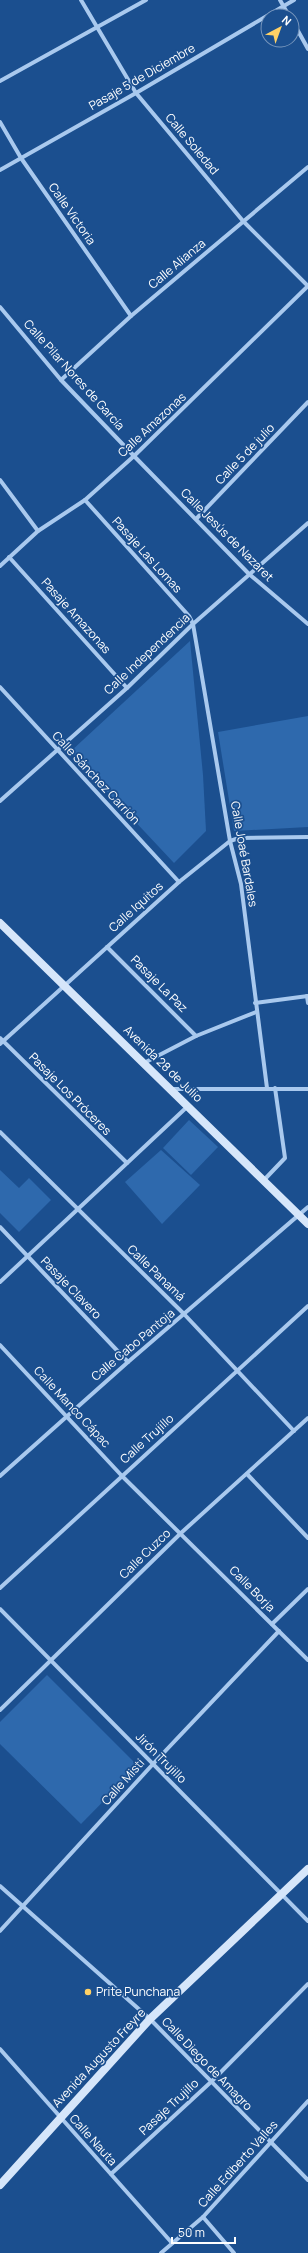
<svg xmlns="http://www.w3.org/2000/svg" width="308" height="2253" font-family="Manrope,sans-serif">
<rect width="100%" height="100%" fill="#1b4f8f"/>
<g fill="#2e69ad">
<path d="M190 641 203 775 206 831 174 863 70 752Z"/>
<path d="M308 716V827L234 831 218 732Z"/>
<path d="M189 1120 218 1147 191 1175 163 1148Z"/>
<path d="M161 1150 200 1185 162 1224 125 1182Z"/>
<path d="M0 1170 19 1188 29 1178 51 1200 19 1232 0 1213Z"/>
<path d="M47 1675 138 1766 81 1824 0 1744V1722Z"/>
</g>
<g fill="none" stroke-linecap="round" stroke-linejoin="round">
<g stroke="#a9c9ee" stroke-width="4">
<path d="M81 0 136 93 243 221 308 286"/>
<path d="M280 0 289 16"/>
<path d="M292 20 308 49"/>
<path d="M0 81 146 0"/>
<path d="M0 122 21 158 131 316"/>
<path d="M0 170 136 93 294 0"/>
<path d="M0 307 61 380 134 456 249 574 308 624"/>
<path d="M61 380 131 316 308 167"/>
<path d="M0 480 38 531"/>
<path d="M85 500 189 616 193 624 230 841 241 884 267 1088"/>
<path d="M197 518 308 402"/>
<path d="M9 557 127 688"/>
<path d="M0 566 38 531 85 500 134 456 308 286"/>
<path d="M0 687 179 882"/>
<path d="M0 801 127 688 193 624 308 523"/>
<path d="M107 947 196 1036"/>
<path d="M307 996 308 1003"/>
<path d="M255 1003 308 996"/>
<path d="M0 1038 127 1163"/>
<path d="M0 1044 179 882 230 841 239 838 308 837"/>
<path d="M144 1063 196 1036 256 1012"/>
<path d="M171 1089H308"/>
<path d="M0 1132 184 1314 294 1431"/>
<path d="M264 1180 285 1158 275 1088"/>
<path d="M0 1227 128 1362"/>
<path d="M0 1282 188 1106"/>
<path d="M0 1345 122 1476 308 1660"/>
<path d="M247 1474 308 1538"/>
<path d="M0 1476 128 1362 308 1207"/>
<path d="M0 1588 308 1306"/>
<path d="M0 1609 308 1921"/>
<path d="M272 1624 308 1589"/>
<path d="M0 1710 181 1533 308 1418"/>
<path d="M0 1886 150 2019 308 2180"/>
<path d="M0 1931 153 1764 279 1631"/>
<path d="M0 2049 172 2243"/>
<path d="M111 2174 212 2081 308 1984"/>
<path d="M203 2217 234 2253"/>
<path d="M161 2253 203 2217 308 2101"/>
</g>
<g stroke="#d6e6fa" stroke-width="8">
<path d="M0 923 308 1224"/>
<path d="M0 2185 150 2019 308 1869"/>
</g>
</g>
<circle fill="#ffd166" stroke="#1b4f8f" stroke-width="1.5" cx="88" cy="1992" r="4"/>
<g text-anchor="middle" stroke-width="3.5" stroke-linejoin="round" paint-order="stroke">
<g font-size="12" fill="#fff" stroke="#1b4f8f">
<text transform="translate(142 77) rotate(-30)" y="4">Pasaje 5 de Diciembre</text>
<text transform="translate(192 144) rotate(50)" y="4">Calle Soledad</text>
<text transform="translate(72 214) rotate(55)" y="4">Calle Victoria</text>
<text transform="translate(177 264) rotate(-40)" y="4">Calle Alianza</text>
<text transform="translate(74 375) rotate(48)" y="4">Calle Pilar Nores de García</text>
<text transform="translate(152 425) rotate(-43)" y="4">Calle Amazonas</text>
<text transform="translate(245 454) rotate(-46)" y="4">Calle 5 de julio</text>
<text transform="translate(227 535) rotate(45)" y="4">Calle Jesús de Nazaret</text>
<text transform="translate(147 555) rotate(48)" y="4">Pasaje Las Lomas</text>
<text transform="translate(76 616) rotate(48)" y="4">Pasaje Amazonas</text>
<text transform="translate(147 654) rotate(-43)" y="4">Calle Independencia</text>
<text transform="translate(96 778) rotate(47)" y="4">Calle Sánchez Carrión</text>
<text transform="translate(244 854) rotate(80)" y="4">Calle Joaé Bardales</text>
<text transform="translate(136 907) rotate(-42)" y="4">Calle Iquitos</text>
<text transform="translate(159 984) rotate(45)" y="4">Pasaje La Paz</text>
<text transform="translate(163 1064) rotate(44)" y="4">Avenida 28 de Julio</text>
<text transform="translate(70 1094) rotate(45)" y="4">Pasaje Los Próceres</text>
<text transform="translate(156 1273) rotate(44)" y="4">Calle Panamá</text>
<text transform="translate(71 1288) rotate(46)" y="4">Pasaje Clavero</text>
<text transform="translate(133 1345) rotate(-40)" y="4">Calle Cabo Pantoja</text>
<text transform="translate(72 1407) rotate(47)" y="4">Calle Manco Cápac</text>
<text transform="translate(147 1439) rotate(-42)" y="4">Calle Trujillo</text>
<text transform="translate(145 1554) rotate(-44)" y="4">Calle Cuzco</text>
<text transform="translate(252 1589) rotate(45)" y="4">Calle Borja</text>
<text transform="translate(161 1758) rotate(45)" y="4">Jirón Trujillo</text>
<text transform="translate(123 1782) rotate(-48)" y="4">Calle Misti</text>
<text transform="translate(99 2058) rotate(-47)" y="4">Avenida Augusto Freyre</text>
<text transform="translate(207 2064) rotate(46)" y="4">Calle Diego de Amagro</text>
<text transform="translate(169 2107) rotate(-43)" y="4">Pasaje Trujillo</text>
<text transform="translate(93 2140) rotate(48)" y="4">Calle Nauta</text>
<text transform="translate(238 2164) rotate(-48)" y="4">Calle Ediberto Valles</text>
</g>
<g font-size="12" fill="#fff" stroke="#1b4f8f" text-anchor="start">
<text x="96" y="1996">Prite Punchana</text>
</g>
</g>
<g transform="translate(280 28) rotate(41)"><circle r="19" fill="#1b4f8f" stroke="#7695bc"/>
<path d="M0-3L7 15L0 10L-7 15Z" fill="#ffd166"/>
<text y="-6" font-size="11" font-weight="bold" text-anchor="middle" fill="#ffffff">N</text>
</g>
<path d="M172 2237v6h63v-6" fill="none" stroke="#ffffff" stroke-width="2"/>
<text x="178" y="2237" font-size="12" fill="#ffffff" stroke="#1b4f8f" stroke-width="3" paint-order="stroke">50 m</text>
</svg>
